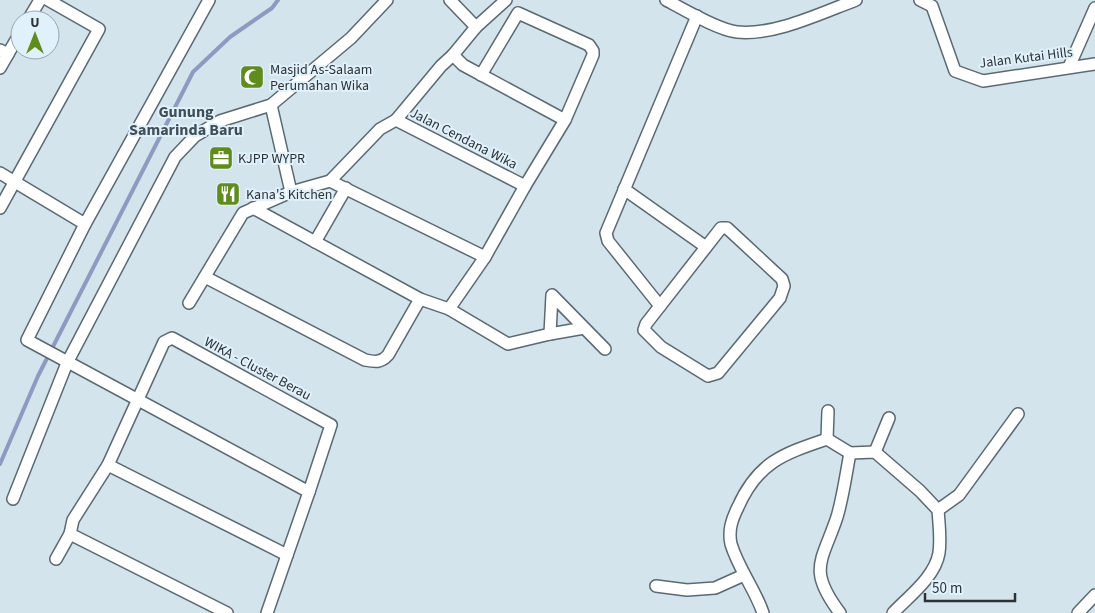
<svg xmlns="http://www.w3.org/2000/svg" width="1095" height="613" font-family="'Source Sans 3',sans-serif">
<rect width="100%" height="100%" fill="#d3e4ed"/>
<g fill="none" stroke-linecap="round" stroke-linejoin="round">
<path stroke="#8e9abf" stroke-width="4" d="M0 464 38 376 193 72 230 37 272 8 278 0"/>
<defs>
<g id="minor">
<path d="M450 0 476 27"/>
<path d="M666 0C683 9 718 30 737 32 774 36 821 13 856 0"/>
<path d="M920 0 932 6 955 71 983 81 1095 64"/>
<path d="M28 20 40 0"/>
<path d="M0 50 8 54 20 33"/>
<path d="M453 55 476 27 506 0"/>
<path d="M1069 67 1095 8"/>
<path d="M0 68 8 54"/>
<path d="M481 75 518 13 589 45 593 51V55L565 120"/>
<path d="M396 120 441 66 453 55 463 65 565 120 525 186"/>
<path d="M0 173 85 224"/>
<path d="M330 181 380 129 396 120 525 186 485 257"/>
<path d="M624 189 706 247"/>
<path d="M291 192 330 181 485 257 449 309 420 299"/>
<path d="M0 208 99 29 48 0"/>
<path d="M721 228H727L782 279 784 286 780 298 718 373 708 376 661 347 644 330 646 324Z"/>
<path d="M315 242 346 188"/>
<path d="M205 277 365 360C375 362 381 363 388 355L420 299 253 208"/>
<path d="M189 303 243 213 291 192 271 105"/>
<path d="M660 306 608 241 606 233 697 16"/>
<path d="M449 309 508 344 550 334"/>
<path d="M584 328 550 334 552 295 605 349"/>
<path d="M827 439 828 411"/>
<path d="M875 452 889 418"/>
<path d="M108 465 287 555"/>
<path d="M13 499 67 363 175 157 195 136 220 121 271 105 351 38 387 0"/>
<path d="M938 510 959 495 1018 414"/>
<path d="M70 534 227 613"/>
<path d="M56 559 70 534 73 520 108 465 164 342 172 338 331 425 309 492 27 340 85 224 209 0"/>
<path d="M656 586 687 590 715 588 744 575"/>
<path d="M267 613 309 492"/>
<path d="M763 613C755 589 738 568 731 544 728 530 732 519 738 507 758 462 783 454 827 439L850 453 875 452 920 491 938 510C939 524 941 539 939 553 935 577 909 596 893 613"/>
<path d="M840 613C807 569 822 562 837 517 843 497 846 474 850 453"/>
<path d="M1078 613 1095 595"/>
</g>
</defs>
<use href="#minor" stroke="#5b6971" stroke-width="14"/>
<use href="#minor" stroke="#fff" stroke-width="11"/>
</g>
<defs>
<symbol id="mosque-square" viewBox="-11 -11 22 22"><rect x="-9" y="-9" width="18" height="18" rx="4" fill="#5f8c1d" stroke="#e1f1fb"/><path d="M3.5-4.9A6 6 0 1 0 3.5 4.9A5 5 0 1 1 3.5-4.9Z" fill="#fff"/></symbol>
<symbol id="office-square" viewBox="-11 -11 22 22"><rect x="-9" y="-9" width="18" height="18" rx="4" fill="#5f8c1d" stroke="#e1f1fb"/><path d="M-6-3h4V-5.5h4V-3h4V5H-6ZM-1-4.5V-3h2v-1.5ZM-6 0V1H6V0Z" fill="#fff"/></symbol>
<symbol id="restaurant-square" viewBox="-11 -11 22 22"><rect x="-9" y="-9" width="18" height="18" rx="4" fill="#5f8c1d" stroke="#e1f1fb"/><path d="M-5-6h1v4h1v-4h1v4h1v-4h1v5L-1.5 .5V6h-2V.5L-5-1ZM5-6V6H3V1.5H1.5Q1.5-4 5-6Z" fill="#fff"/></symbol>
</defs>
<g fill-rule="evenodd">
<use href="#mosque-square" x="238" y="63" width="28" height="28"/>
<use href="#office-square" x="207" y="144" width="28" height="28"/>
<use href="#restaurant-square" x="214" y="180" width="28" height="28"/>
</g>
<g text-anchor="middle" stroke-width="4" stroke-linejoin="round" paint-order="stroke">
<g font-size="14" fill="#2c3336" stroke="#e1f1fb">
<text transform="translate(1026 57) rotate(-7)" y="5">Jalan Kutai Hills</text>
<text transform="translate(464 138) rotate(27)" y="5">Jalan Cendana Wika</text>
<text transform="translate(258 368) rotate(28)" y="5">WIKA - Cluster Berau</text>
</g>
<g font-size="14" fill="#2c3336" stroke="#e1f1fb" text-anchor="start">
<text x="270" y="74">Masjid As-Salaam<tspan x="270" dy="16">Perumahan Wika</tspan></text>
<text x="238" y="163">KJPP WYPR</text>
<text x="246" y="199">Kana's Kitchen</text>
</g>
<g font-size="16" font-weight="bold" fill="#414f56" stroke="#e1f1fb">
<text x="186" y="117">Gunung<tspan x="186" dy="18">Samarinda Baru</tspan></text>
</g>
</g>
<g transform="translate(35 35)"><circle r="24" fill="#e1f1fb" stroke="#99a5ac"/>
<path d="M0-4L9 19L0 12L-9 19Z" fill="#5f8c1d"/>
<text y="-8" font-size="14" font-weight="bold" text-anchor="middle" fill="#2c3336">U</text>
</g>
<path d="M925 593v8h90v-8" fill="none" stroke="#2c3336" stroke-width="2.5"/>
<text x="932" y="593" font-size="15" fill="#2c3336" stroke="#e1f1fb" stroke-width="4" paint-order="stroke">50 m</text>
</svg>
